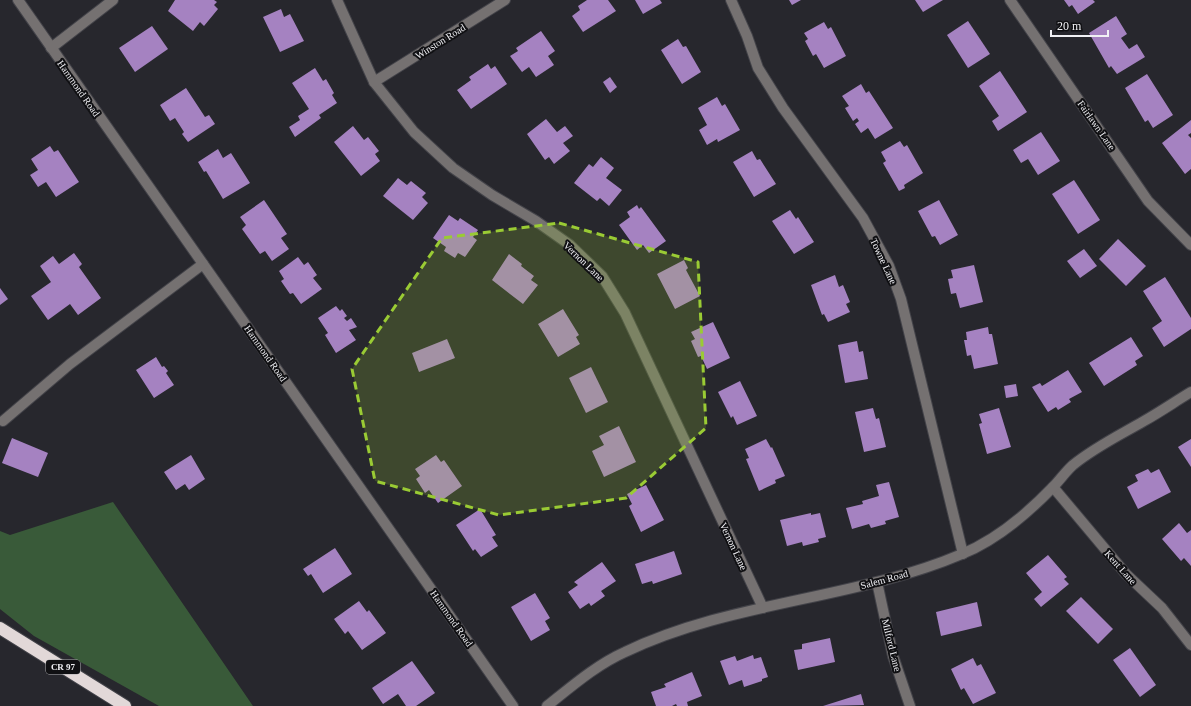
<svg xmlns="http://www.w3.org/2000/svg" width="1191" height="706" font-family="'Times New Roman',serif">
<rect width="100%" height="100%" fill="#27272d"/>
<path fill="#395a39" d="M113 502 253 706H159L34 636 0 609V531L10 535Z"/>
<g fill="#a582c1">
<path d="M175 0H214L217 2 214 5 218 9 204 26 200 22 193 31 168 11Z"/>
<path d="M587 0H608L616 11 583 32 572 16 580 10 578 6Z"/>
<path d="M635 0H660L662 3 643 14Z"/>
<path d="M789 0H801L792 5Z"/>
<path d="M915 0H943L923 12Z"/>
<path d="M1064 0H1093L1095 2 1078 14 1072 5 1069 7Z"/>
<path d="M281 9 284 17 290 14 304 41 280 52 263 17Z"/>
<path d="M1116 16 1127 34 1121 38 1129 49 1137 44 1145 57 1117 74 1111 66 1109 68 1089 33Z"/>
<path d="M968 21 990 54 968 68 947 35Z"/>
<path d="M824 22 828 29 831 27 846 56 824 68 816 54 813 56 805 41 808 39 804 33Z"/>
<path d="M152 26 168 49 135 72 119 48Z"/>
<path d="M541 31 555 51 548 56 554 65 536 77 529 67 522 72 510 56 518 51 516 48Z"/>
<path d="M678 39 683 47 686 46 701 72 682 84 661 50Z"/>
<path d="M488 64 491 69 495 66 507 84 471 109 457 90 471 80 469 77Z"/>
<path d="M315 68 323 81 326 79 334 93 332 95 337 103 319 115 321 118 295 137 289 127 300 120 298 116 309 109 292 83Z"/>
<path d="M1000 71 1027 112 998 131 992 121 999 116 979 86Z"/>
<path d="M1147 74 1173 115 1153 128 1148 120 1145 122 1125 88Z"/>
<path d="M610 77 617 87 610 93 603 82Z"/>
<path d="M861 84 866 93 869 91 893 128 875 139 868 128 861 133 855 124 859 121 857 118 853 121 845 108 849 106 842 96Z"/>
<path d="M186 88 205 117 209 115 215 124 188 142 182 134 184 132 175 118 170 121 160 105Z"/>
<path d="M717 97 722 106 725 104 740 130 718 142 717 139 707 145 699 130 707 125 698 108Z"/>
<path d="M546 119 557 132 565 126 573 136 563 143 570 151 554 164 549 157 545 160 527 134Z"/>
<path d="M1191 120V133L1188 135 1191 138V169L1185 174 1162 143Z"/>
<path d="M353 126 364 140 368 137 379 151 375 154 380 161 361 176 334 142Z"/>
<path d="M1041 132 1060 161 1038 175 1028 159 1021 163 1013 150Z"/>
<path d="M900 141 904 147 907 145 923 173 904 185 905 188 899 191 883 163 886 161 881 152Z"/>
<path d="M50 146 54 152 58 150 79 182 56 197 46 182 38 187 30 175 38 170 31 159Z"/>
<path d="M218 149 223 158 231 153 250 183 223 199 206 171 204 172 198 162Z"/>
<path d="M752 151 757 160 760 159 776 184 754 197 733 162Z"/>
<path d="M601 157 614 168 606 178 622 190 609 206 600 198 597 201 574 183 589 164 593 167Z"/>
<path d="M398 178 407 185 411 181 426 193 422 197 428 203 413 220 383 196Z"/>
<path d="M1074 180 1100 220 1078 234 1052 194Z"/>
<path d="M264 200 287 234 281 238 289 249 272 261 265 251 260 254 242 229 246 225 240 217Z"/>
<path d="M939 200 958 235 940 245 935 236 932 237 918 211Z"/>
<path d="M637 205 639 209 641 207 666 241 649 253 643 245 637 250 619 225 630 217 627 212Z"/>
<path d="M790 210 796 219 798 217 814 242 794 254 772 221Z"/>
<path d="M449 215 458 221 460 218 478 230 473 237 477 240 465 257 458 253 455 258 444 251 446 247 433 238Z"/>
<path d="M1118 239 1146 266 1126 286 1099 259Z"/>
<path d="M1084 249 1097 266 1080 278 1067 261Z"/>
<path d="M74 253 82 264 79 267 101 298 78 315 70 304 48 320 31 296 51 282 40 266 53 256 59 264Z"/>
<path d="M509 254 522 264 521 266 534 276 531 280 538 285 523 304 492 280Z"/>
<path d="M298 257 304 265 308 262 317 275 313 278 322 289 301 304 293 293 290 294 281 281 284 279 279 271Z"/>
<path d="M684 260 688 268 686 270 700 296 675 309 657 274Z"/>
<path d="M974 265 983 302 960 308 956 293 951 294 948 279 953 278 951 270Z"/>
<path d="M835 275 839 287 843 285 850 302 846 304 850 312 828 322 824 314 822 315 811 285Z"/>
<path d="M1165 277 1191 318V329L1164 347 1152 328 1162 321 1143 291Z"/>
<path d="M0 288 8 299 0 305Z"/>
<path d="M336 306 340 311 342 309 347 316 344 318 347 321 351 318 357 327 349 330 356 340 336 353 325 335 328 333 318 318Z"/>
<path d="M563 309 579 335 576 337 580 344 558 357 538 324Z"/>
<path d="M713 322 730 358 707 369 701 356 698 357 691 341 695 339 691 332Z"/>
<path d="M988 327 989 334H992L998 364 974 369 971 355 967 356 964 340H967L966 332Z"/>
<path d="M1131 337 1143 356 1135 361 1137 365 1104 386 1089 363Z"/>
<path d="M447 339 455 358 419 372 412 353Z"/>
<path d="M857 341 859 352 863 351 868 379 845 383 838 345Z"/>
<path d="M156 357 162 367 164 366 168 371 166 373 174 385 154 398 136 370Z"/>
<path d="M591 367 608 402 586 413 569 378Z"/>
<path d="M1068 370 1082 392 1069 399 1071 402 1058 410 1056 407 1048 412 1032 387 1040 383 1042 386Z"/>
<path d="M740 381 757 416 737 425 733 416 731 418 718 392Z"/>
<path d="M1016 384 1018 396 1006 398 1004 386Z"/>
<path d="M873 408 876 419 879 418 886 447 864 452 855 412Z"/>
<path d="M999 408 1011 447 987 454 979 424 982 423 979 414Z"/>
<path d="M619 426 636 462 604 477 592 451 604 445 599 436Z"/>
<path d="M12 438 48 453 38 477 2 463Z"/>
<path d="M766 439 771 448 772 447 785 476 775 480 776 483 759 491 746 459 749 458 745 449Z"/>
<path d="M1191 439V467L1178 447Z"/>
<path d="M191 455 205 479 189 490 185 484 176 490 164 472Z"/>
<path d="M436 455 441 462 444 460 462 486 438 503 429 490 425 493 416 479 420 476 415 469Z"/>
<path d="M1148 469 1151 473 1159 469 1171 492 1138 509 1127 487 1138 481 1135 475Z"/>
<path d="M889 482 899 517 885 521 886 524 871 528 869 524 852 529 846 508 863 504 862 501 879 496 876 485Z"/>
<path d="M646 485 664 520 641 532 629 506 632 504 627 494Z"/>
<path d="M480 509 496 535 492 537 498 546 481 557 475 549 473 551 456 525Z"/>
<path d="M811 513V515L820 513 826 537 818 539 819 542 803 546 802 542 787 546 780 520Z"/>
<path d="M1179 523 1187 533 1191 530V566L1184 558 1181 561 1162 539Z"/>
<path d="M335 548 352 574 323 593 311 574 308 576 303 569Z"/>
<path d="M674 551 682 574 653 584 652 581 642 584 635 564Z"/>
<path d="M1048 555 1067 577 1064 579 1069 584 1041 607 1034 599 1042 592 1026 573Z"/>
<path d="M602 562 616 581 601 591 605 596 591 606 589 603 580 609 568 592 578 585 574 582Z"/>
<path d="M535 593 550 618 545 621 550 630 531 641 511 607Z"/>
<path d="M1081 597 1113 629 1098 644 1066 611Z"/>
<path d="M359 601 367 612 369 610 386 633 362 650 348 631 345 634 334 619Z"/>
<path d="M977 602 982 626 941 636 936 612Z"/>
<path d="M830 638 835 662 798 670 794 650 802 649V644Z"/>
<path d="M1130 648 1156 685 1140 697 1113 660Z"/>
<path d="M753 655 754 659 761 657 768 677 762 679V681L744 687 742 680 729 685 720 661 735 656 737 661Z"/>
<path d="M973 658 977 666 981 664 996 693 973 704 964 688 961 690 951 669Z"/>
<path d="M412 661 435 693 416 706H406L398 694 383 704 372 688Z"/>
<path d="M692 672 702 696 687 702 688 706H677L676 704 672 706H656L651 692 666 687 664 684Z"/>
<path d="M861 694 864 705 823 706Z"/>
</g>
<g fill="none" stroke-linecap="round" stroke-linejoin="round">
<defs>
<g id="minor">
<path d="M18 0 513 706"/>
<path d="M337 0 374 82 414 132 453 168 492 195 536 221 570 245 602 276 625 313 763 608"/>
<path d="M731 0 747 36 758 68 783 108 863 218 889 266 901 299 963 554"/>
<path d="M1010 0 1148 201 1191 245"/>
<path d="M51 48 113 0"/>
<path d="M374 82 505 0"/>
<path d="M3 421 70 364 203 264"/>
<path d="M1053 487 1126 574 1162 608 1191 645"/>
<path d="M877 582 893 656 910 706"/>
<path d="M547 706C571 687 596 665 625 652 731 601 854 600 962 554 996 540 1028 513 1053 487 1060 480 1066 471 1073 465 1095 447 1120 435 1144 421 1160 412 1176 401 1191 392"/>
</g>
<path id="highway" d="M0 628 125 706"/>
</defs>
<use href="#minor" stroke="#434349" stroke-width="12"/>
<use href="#highway" stroke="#434349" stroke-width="14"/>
<use href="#minor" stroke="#757171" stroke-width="10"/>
<use href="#highway" stroke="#e2d8d8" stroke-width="12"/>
</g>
<path fill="#9acb34" fill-opacity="0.2" stroke="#9acb34" stroke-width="3" stroke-dasharray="8 5" stroke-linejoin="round" d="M559 223 698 262 706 428 626 498 499 515 375 481 352 369 442 238Z"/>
<g text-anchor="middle" stroke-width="4" stroke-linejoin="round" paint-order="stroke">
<rect fill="#101013" stroke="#aeaeb1" stroke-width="1" x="46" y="660" width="34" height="14" rx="3"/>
<g font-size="9" font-weight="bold" fill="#f1f1f5">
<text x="63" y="670">CR 97</text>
</g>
<g font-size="10" fill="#f1f1f5" stroke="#101013">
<text transform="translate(440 41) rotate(-32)" y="4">Winston Road</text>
<text transform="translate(79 88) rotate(55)" y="4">Hammond Road</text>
<text transform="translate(1097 125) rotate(55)" y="4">Fairlawn Lane</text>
<text transform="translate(584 261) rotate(44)" y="4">Vernon Lane</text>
<text transform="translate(884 261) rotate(65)" y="4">Towne Lane</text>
<text transform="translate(266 353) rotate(55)" y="4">Hammond Road</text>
<text transform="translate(734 546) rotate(65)" y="4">Vernon Lane</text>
<text transform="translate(1121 567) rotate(48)" y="4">Kent Lane</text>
<text transform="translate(884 579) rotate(-15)" y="4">Salem Road</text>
<text transform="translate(452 618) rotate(55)" y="4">Hammond Road</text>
<text transform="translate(892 645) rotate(76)" y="4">Milford Lane</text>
</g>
</g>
<path d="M1051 30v6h57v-6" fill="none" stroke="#f1f1f5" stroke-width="2"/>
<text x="1057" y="30" font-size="12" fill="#f1f1f5" stroke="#101013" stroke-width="3" paint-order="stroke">20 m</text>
</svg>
